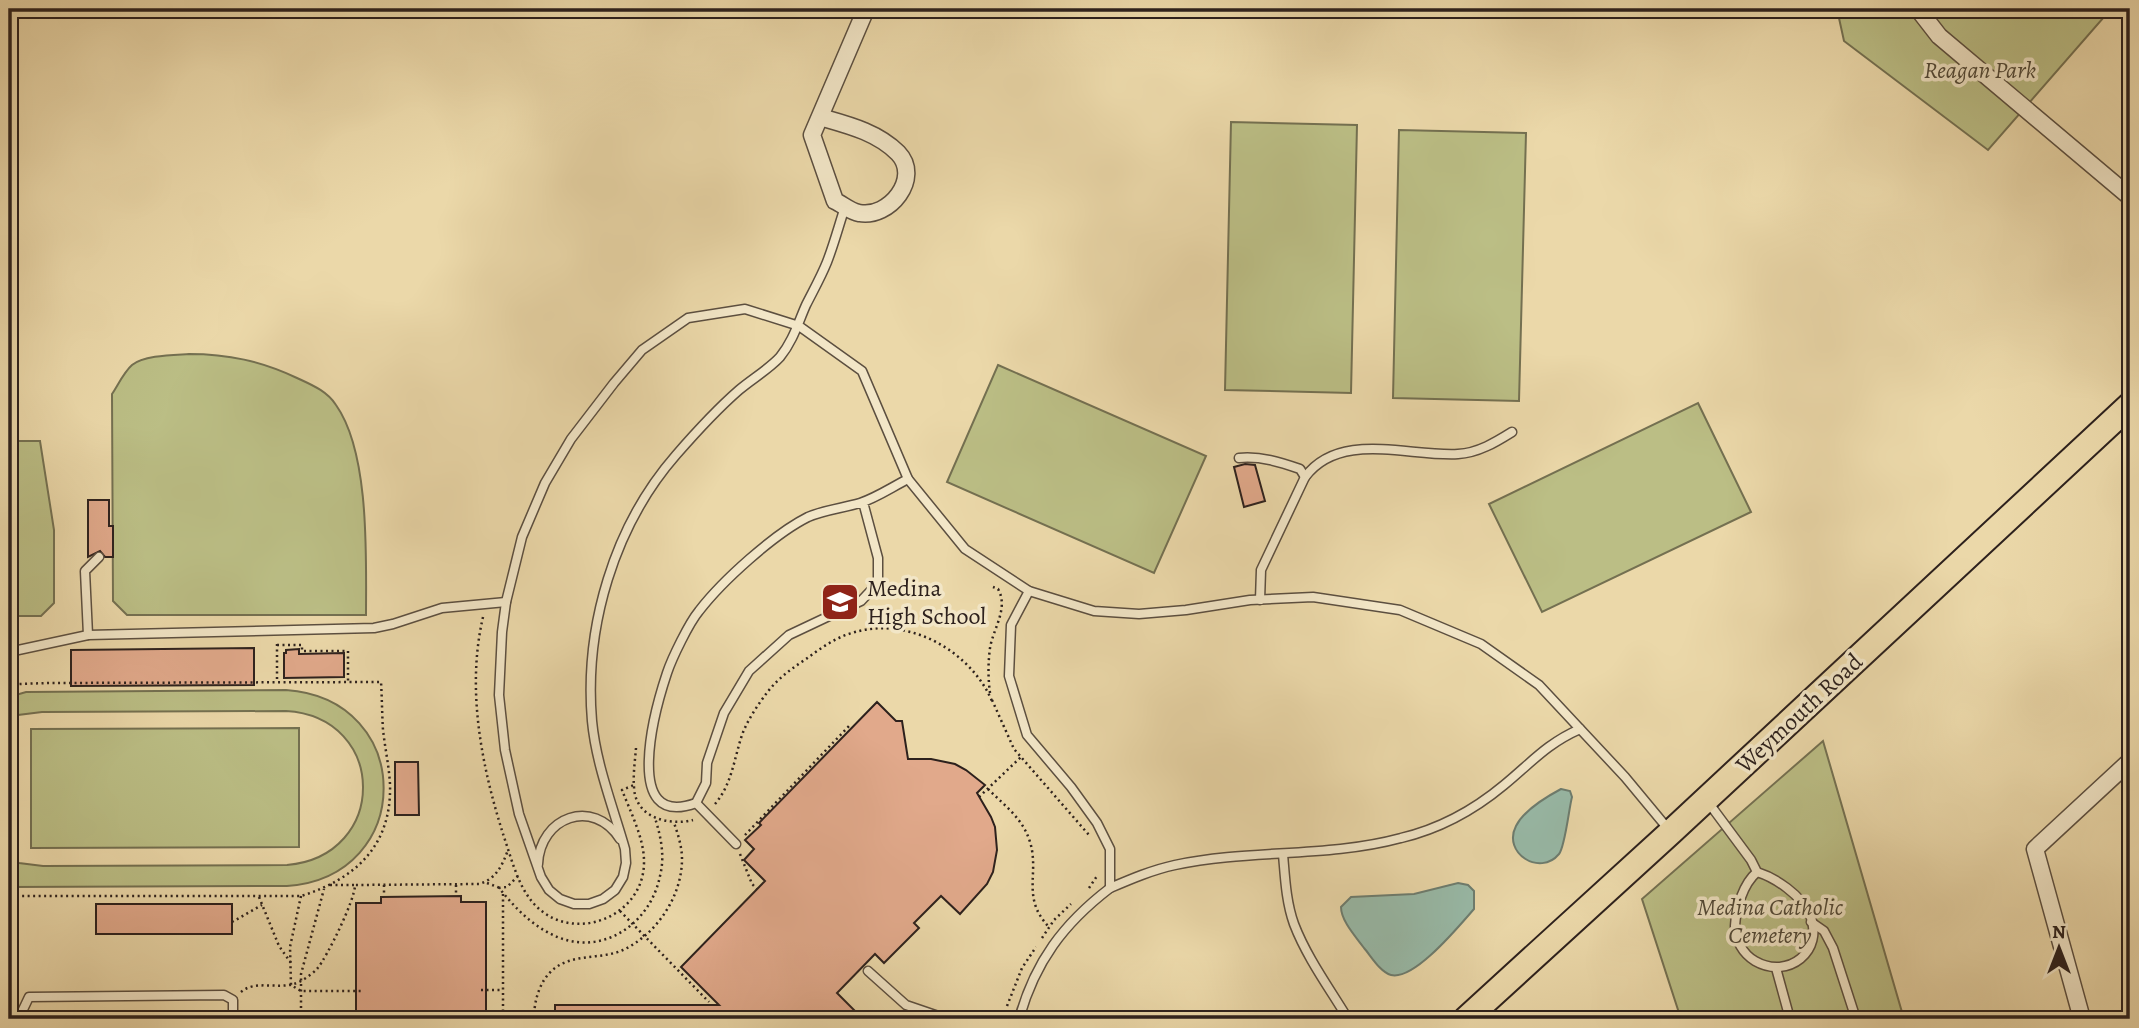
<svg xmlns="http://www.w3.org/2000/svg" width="2139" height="1028" font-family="Alegreya,serif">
<rect width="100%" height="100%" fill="#ebd8a9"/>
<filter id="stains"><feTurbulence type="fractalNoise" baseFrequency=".00286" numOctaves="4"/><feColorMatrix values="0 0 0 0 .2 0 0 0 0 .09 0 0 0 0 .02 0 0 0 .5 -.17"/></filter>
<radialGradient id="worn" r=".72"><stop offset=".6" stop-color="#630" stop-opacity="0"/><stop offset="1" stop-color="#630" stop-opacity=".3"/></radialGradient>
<g fill="#bbbe85" stroke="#747051" stroke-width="2">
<path d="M1837 9H2111L1988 150 1844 41Z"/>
<path d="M1231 122 1357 125 1351 393 1225 390Z"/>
<path d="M1399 130 1526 133 1519 401 1393 398Z"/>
<path d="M189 354C228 354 261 361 297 378 312 385 327 391 336 405 370 453 366 558 366 615H127L113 601 112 394C118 385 124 372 132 365 144 355 174 355 189 354Z"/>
<path d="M998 365 1206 456 1154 573 947 482Z"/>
<path d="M1698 403 1751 512 1542 612 1489 504Z"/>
<path d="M18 441H40L54 530V603L41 616H9V443Z"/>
<path d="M286 690C416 699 416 877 287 886L9 887V858L19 863 43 866 287 865C389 856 388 717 286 711L42 712 18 715 9 720V697L26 692Z"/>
<path d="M299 728V847L31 848V729Z"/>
<path d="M1823 741 1904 1019H1681L1642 899Z"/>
</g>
<g fill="#98baa8" stroke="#6d7d70" stroke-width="2">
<path d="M1561 789 1570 791 1572 797C1569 808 1565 847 1559 854 1540 877 1502 853 1516 826 1524 810 1546 797 1561 789Z"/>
<path d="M1458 883 1468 885 1474 891V909C1459 926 1414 981 1391 975 1380 972 1371 956 1364 948 1356 937 1341 921 1341 907L1351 897 1414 894Z"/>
</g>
<g fill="#e1a98b" stroke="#2d211d" stroke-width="2">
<path d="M1245 464 1255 465 1265 501 1244 507 1234 467Z"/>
<path d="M88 500H109V526H113V557H105L100 551 88 557Z"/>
<path d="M254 648V685L71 686V650Z"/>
<path d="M299 649V654L344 653V677L284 678V653H286V650Z"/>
<path d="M877 702 896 721H902L908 759H931L955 764 966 770 985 785 977 793 991 817 995 827 997 850 993 872 987 884 960 914 941 896 914 923 919 928 884 963 875 954 837 993 863 1019H555V1005H719L681 967 765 881 744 860 754 849 745 840 761 825 759 823Z"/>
<path d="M395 762H418L419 815H395Z"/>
<path d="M461 896V902H486V1019H356V903H381V897Z"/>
<rect x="96" y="904" width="136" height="30"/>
</g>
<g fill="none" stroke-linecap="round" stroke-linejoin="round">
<defs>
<g id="lane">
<path d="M845 207C839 225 834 244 827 262 821 277 813 291 806 305 798 323 793 341 780 357 769 369 752 379 739 390 716 410 696 432 676 455 614 526 584 627 592 721 596 764 613 807 625 849L626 863 623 877 615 890 603 899 589 904H574L560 899 549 890 541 877 519 814 505 750 499 695 502 632 506 602 522 537 545 483 571 439 614 383 642 350 688 318 745 309 799 326 862 371 908 479 965 549 1029 591 1094 611 1139 614 1186 610 1250 600 1313 597 1400 610 1481 644 1539 685 1625 777 1669 830"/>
<path d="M1239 458C1261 456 1280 462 1300 469L1305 477"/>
<path d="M863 502 878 558V583L861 601 789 635 749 671 724 713 707 763 706 783 696 803C620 831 656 706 667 673 672 658 689 623 699 611 722 581 774 534 808 517 824 510 843 508 860 503 876 498 892 487 908 479"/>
<path d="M1029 591 1011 625 1009 676 1027 735 1071 787 1097 823 1110 849V888C1131 879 1152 870 1175 865 1249 849 1327 858 1401 838 1439 829 1474 810 1504 785 1531 763 1546 744 1580 729"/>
<path d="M1260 600 1261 570 1305 477C1340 430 1409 457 1458 454 1478 453 1496 442 1512 432"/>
<path d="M88 635 85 571 99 557"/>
<path d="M9 652 88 635 374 628 393 624 442 608 506 602"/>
<path d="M1708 802 1751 860 1757 872C1776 878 1801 895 1810 915 1825 951 1788 980 1755 961 1743 954 1735 940 1735 926 1736 908 1743 884 1757 872"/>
<path d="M696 803 736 844"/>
<path d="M1283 854C1285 877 1286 902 1294 924 1307 958 1330 989 1348 1019"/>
<path d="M538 864C540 817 593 797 620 839"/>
<path d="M1811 922 1824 931 1833 948 1856 1019"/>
<path d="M1776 968 1790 1019"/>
<path d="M868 971 906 1005 947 1019"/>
<path d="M19 1018 29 997 224 995 233 1000V1019"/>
<path d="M986 1019 1019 1017"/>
<path d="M1019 1019C1035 962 1063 924 1110 888"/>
</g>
<g id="street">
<path d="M1918 9 1939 36 2130 197"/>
<path d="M820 117C848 125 877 132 898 153 922 178 889 219 859 213 851 212 842 204 835 201L812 135 866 9"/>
<path d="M2082 1019 2035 849 2130 761"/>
</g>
<path id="primary" d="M1466 1019 1671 832 2130 405"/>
</defs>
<use href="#lane" stroke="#5c4f40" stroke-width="11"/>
<use href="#street" stroke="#5c4f40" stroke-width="19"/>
<use href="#primary" stroke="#2d211d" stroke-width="28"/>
<g stroke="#2d211d" stroke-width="2.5" stroke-dasharray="2 3.5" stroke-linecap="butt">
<path d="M483 617C466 690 482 768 504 837 512 860 518 887 535 905 573 945 645 917 644 861 644 838 630 811 622 790L634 785"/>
<path d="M277 644V682"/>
<path d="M277 645H302V651H348V682"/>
<path d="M9 687 19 684 49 683 381 682C382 698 382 714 383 730 385 748 389 766 390 784 392 845 356 879 301 896H9"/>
<path d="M990 693C988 678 988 663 990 648 993 629 1009 608 998 589L993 587"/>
<path d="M992 700 1014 749 1089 835"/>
<path d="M636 748C635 761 633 774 634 787 635 818 669 826 693 820"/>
<path d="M988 789C1003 804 1022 818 1029 839 1041 872 1020 897 1049 927"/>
<path d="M979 797 1021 757"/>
<path d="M715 804C732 784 734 759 742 735 747 721 757 706 766 694 777 679 791 669 806 659 820 649 834 638 852 633 907 615 970 650 992 701"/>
<path d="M745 835 849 726"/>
<path d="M740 854 752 884 757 889"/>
<path d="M518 876 507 887 499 888C516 909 534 928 560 938 607 955 651 921 660 876 665 856 661 837 655 818"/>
<path d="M487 883 500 888"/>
<path d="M330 885H355"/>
<path d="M384 885V896"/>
<path d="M456 885V896"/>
<path d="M1089 888 1097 876"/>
<path d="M503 894V1019"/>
<path d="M301 896 290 947 291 985 301 991H363"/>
<path d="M259 897 279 946 291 963"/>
<path d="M620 911 709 1002"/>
<path d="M232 922 262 905"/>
<path d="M1042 938 1054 920 1071 904"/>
<path d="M481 990H502"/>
<path d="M241 992C254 980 278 989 294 984 301 982 311 975 317 969 327 957 355 900 355 885L479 884C496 879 502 866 508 850"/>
<path d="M1007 1006 1022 968 1036 947"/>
<path d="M301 1019V974L324 889"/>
<path d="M534 1019C534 997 542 971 566 962 584 955 605 958 623 950 657 934 682 896 682 859 682 847 678 834 674 823"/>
</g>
<use href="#lane" stroke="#f2e6c7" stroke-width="8"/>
<use href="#street" stroke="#f2e6c7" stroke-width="16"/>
<use href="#primary" stroke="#ebd8a9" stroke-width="24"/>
</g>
<defs>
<symbol id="school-square" viewBox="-11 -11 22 22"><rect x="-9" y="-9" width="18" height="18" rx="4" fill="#8f2418" stroke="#f2e6c7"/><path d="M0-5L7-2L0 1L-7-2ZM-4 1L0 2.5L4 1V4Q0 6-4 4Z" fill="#fff"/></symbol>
</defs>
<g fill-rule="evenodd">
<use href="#school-square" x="818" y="580" width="44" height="44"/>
</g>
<g text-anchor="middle" stroke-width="7" stroke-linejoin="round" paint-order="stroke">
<g font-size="24" font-style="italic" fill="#504837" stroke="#f2e6c7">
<text x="1980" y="78">Reagan Park</text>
<text x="1770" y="915">Medina Catholic<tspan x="1770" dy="28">Cemetery</tspan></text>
</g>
<g font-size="24" fill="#2d211d" stroke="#f2e6c7" text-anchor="start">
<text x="867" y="596">Medina<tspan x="867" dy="28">High School</tspan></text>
</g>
<g font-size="24" fill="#2d211d" stroke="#f2e6c7">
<text transform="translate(1799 713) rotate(-43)" y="8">Weymouth Road</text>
</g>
</g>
<rect width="2139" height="1028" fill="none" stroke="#ebd8a9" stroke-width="35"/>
<rect x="10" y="10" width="2118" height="1007" fill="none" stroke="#2d211d" stroke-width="3.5"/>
<rect x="18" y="18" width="2104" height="993" fill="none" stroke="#2d211d" stroke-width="2"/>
<g transform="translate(2059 948)" stroke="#f2e6c7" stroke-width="5" paint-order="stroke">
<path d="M0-5L12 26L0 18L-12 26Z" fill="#2d211d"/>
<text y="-10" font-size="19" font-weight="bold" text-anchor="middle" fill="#2d211d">N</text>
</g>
<rect width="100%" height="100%" filter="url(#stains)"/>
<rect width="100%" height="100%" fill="url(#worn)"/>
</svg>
